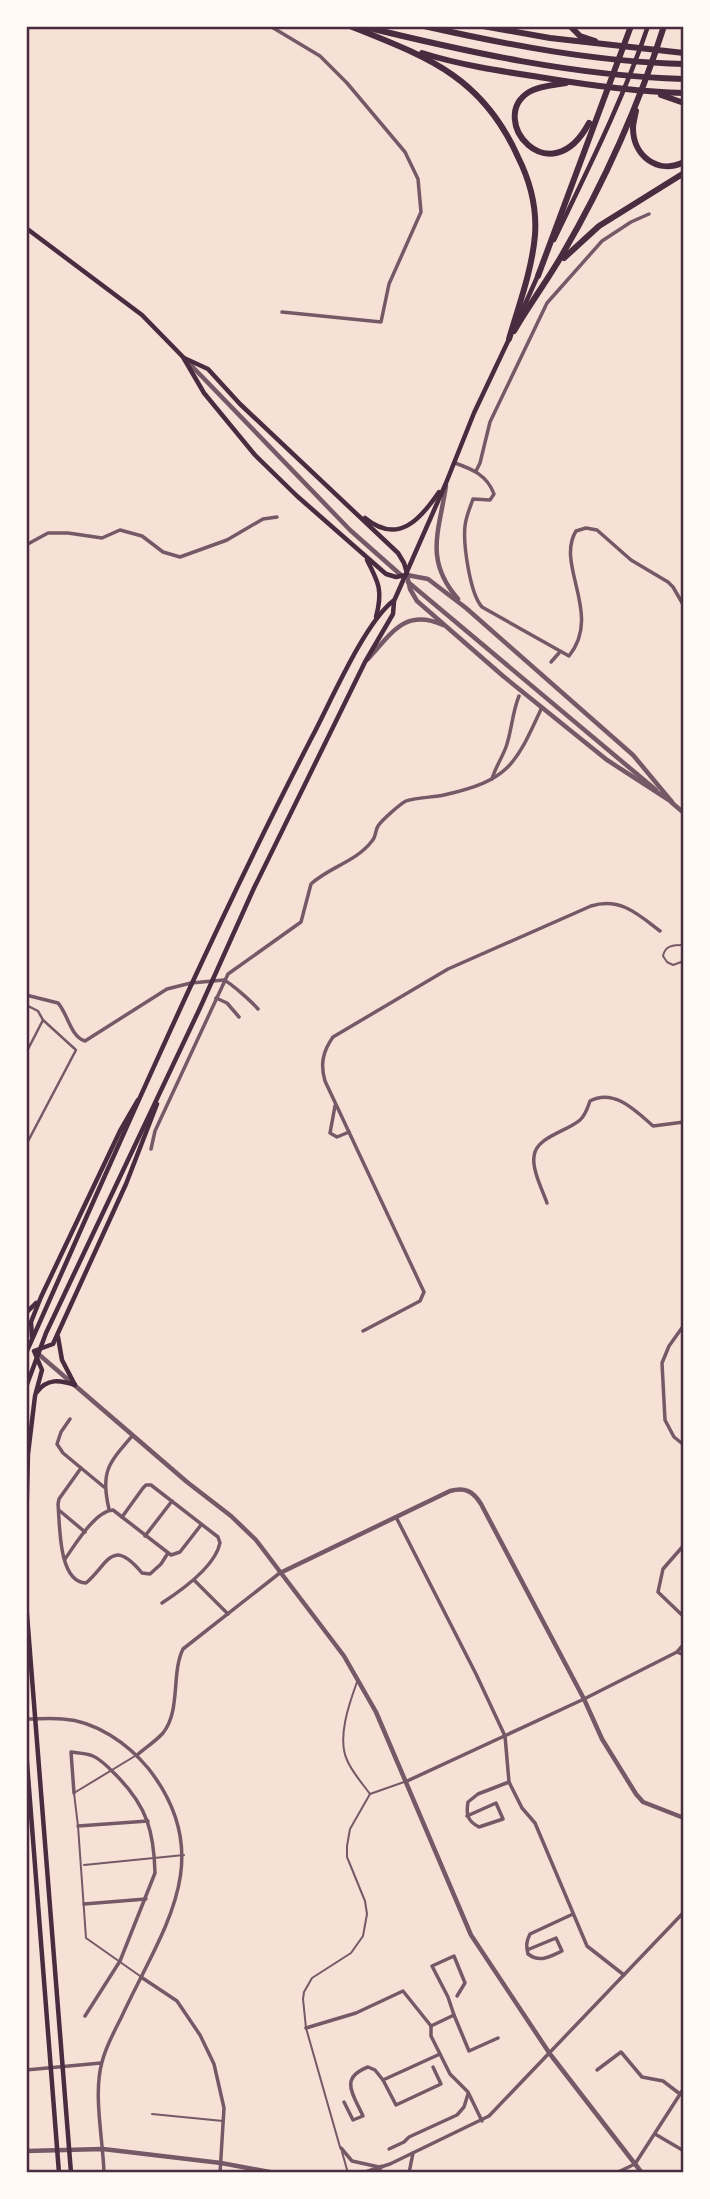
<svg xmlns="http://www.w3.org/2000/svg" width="710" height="2199" viewBox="0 0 710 2199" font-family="'Noto Serif',serif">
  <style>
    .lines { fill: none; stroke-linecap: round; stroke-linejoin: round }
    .service { stroke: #755966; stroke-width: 2 }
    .pedestrian { stroke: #755966; stroke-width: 2.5 }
    .minor { stroke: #755966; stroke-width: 3.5 }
    .tertiary { stroke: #755966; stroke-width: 4.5 }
    .secondary { stroke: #4a2c40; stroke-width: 4.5 }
    .motorway { stroke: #4a2c40; stroke-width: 6 }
    .neatline { fill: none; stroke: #4a2c40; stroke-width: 2.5 }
  </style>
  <rect width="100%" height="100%" fill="#f7e1d7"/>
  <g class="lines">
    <g class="service">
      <path d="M684,945C674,945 665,945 663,956L667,962L673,965L684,961"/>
      <path d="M357,1682C349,1704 337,1738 347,1760C352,1772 362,1783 370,1794"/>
      <polyline points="135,1756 74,1793 78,1826 86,1938 140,1976"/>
      <polyline points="84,1865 184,1855"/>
      <polyline points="152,2114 223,2121"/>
      <polyline points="340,2147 306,2028 303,1999 304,1992 312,1978 351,1953 363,1936 367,1914 365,1901 347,1857 347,1846 350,1829 370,1794 404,1782"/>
      <polyline points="342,2152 348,2173"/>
      <polyline points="26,2165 27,2173"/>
    </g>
    <g class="pedestrian">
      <polyline points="26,1005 38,1011 43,1020"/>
      <polyline points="26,1053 43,1020 76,1050 26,1145"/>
    </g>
    <g class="minor">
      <polyline points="270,26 320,56 347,83 405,152 418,179 421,212 389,284 381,322 282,312"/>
      <path d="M455,463C472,469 487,475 494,494L490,500L473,499C470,508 466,516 465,526C463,544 470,594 482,607L569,656C603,614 555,565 576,531L586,528L597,530L631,560L668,582L673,587L684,606"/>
      <polyline points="476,471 480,463 490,422 547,303 602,241 631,222 649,214"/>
      <polyline points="26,545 48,533 68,533 102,538 120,530 142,536 163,552 180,557 227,540 263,519 277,517"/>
      <polyline points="551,662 559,653"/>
      <path d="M492,779C495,768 502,758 506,747C512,730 512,713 519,696"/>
      <path d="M26,995L58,1003C68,1014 70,1036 85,1041L167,989L191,983L224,980C232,984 252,1002 258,1009"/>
      <polyline points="216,998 227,1003 239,1017"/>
      <polyline points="335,1106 330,1133 337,1137 349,1132"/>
      <path d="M151,1149L155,1131L228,974L301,922L311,884C329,867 356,862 372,841C376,837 375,831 378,826C382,820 400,804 406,801C413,798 435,797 444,795C509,780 515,766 542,707"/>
      <path d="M547,1203C542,1189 532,1170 534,1156C536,1137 568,1131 580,1120C585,1116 588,1107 590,1101C614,1088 636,1111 653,1126L684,1122"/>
      <polyline points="684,1325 669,1346 662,1363 665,1420 674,1437 684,1445"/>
      <path d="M363,1331L420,1301L424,1292L325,1081C320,1064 323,1051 333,1037L448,969L591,906C620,897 638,914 660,931"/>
      <path d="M70,1419L61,1432L57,1444L63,1453L81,1468L59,1499L58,1504C60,1525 58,1582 86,1583C108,1565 111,1536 142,1573L150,1574L161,1564L168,1553"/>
      <polyline points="81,1468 104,1487"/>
      <path d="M109,1509C100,1471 109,1463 133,1435"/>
      <polyline points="60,1511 85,1532"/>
      <polyline points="122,1517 171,1555 180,1552 201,1525"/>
      <polyline points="396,1517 476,1674 505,1736 509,1782 522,1808 535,1823 587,1946 624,1975"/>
      <polyline points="145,1536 172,1501"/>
      <polyline points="684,1545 663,1569 658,1592 684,1617"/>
      <path d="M65,1559C75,1545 95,1511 113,1510L122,1517L143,1488L146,1485H151L218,1537L220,1543C215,1567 182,1590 162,1603"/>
      <polyline points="194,1580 228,1614"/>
      <polyline points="677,1652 684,1655"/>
      <path d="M26,1719C38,1719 51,1718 63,1719C96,1721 128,1744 148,1768C220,1859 161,1931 121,2018C114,2032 106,2046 102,2062C93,2094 103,2139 104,2173"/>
      <path d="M137,1755C145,1748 156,1741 163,1733C181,1711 171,1673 183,1649L281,1572"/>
      <polyline points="405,1782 584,1699 677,1652 684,1644"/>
      <path d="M74,1793L71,1752C77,1753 86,1753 93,1756C102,1760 111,1770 118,1777C147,1807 154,1832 155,1873L120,1961L85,2016"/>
      <path d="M467,1816L496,1803L503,1819L479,1827C467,1821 466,1814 468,1802L478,1794L509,1782"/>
      <polyline points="78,1826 148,1821"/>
      <polyline points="84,1904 146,1899"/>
      <path d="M527,1950L556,1938L562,1951C549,1957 540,1963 528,1954C526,1946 526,1942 530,1934L573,1914"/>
      <polyline points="141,1977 177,2001 200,2035 214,2064 224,2108 220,2173"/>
      <polyline points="454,2015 448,1997 432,1966 454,1956 465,1983 457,1996"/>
      <polyline points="431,2026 454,2015 469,2051 498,2038"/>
      <polyline points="306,2028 356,2013 403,1991 431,2026 431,2036 440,2054"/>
      <polyline points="433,2067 441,2084 396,2105 383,2080 440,2054 450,2074 468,2092 482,2121"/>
      <polyline points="26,2070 101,2063"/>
      <polyline points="597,2070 621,2052 642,2077 663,2081 680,2094"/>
      <path d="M344,2102L353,2120L363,2116C353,2094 339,2078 368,2067L375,2070L383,2080"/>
      <polyline points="655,2134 684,2151"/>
      <polyline points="341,2148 352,2161 379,2167"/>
      <polyline points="389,2149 404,2142 409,2137 457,2115 464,2107 468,2094"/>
      <polyline points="362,2173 390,2164 489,2116 684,1912"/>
      <polyline points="409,2173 413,2153"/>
      <polyline points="616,2173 635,2164 684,2088"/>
    </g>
    <g class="tertiary">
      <polyline points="185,359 350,530 402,576"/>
      <path d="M446,486C439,532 424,560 458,599"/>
      <polygon points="407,575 428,579 466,608 633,755 672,802 607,760 503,676 417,601 410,589"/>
      <polyline points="408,582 656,790"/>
      <path d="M368,659C392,633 405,608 443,625"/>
      <polyline points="671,802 684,813"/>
      <polyline points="36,1352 187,1482 231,1516 256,1540 344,1656 376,1712 471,1935 550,2054 642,2173"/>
      <path d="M282,1572L450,1491C465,1487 473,1491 481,1504L584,1699L602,1739L636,1794L643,1802L684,1818"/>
      <polyline points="26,2151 103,2149 221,2163 275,2173"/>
      <polyline points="374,2173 381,2167"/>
    </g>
    <g class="secondary">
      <polyline points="26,228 142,315 183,357 204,393 255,455 297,496 386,574 396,577 406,575"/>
      <path d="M554,240C588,169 623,100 648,26"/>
      <polyline points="518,320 539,273"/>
      <polyline points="184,358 208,369 240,404 398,553 404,563 407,573"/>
      <path d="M365,518C398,545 420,520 439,492"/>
      <path d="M367,560C379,583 383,591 376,617"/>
      <polyline points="26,1313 36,1303"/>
      <polyline points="32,1337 31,1322 41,1297 120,1131 138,1100"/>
      <polyline points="58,1337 62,1360 75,1385"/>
      <path d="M26,1353C118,1147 208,938 312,737C331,701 364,624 393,601"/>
      <polyline points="26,1387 46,1333 200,1008 254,888 365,662 393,614 394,601 446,483 474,413 510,337"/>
      <path d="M37,1392C47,1378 60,1380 75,1385"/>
      <polyline points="26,1532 28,1454 35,1396 42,1370 34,1351 53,1344 126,1184 157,1104"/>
      <polyline points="26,1602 71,2173"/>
      <polyline points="26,1750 59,2173"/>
    </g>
    <g class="motorway">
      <path d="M350,26C427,57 482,76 518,157C530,181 537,207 535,235C532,270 519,305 509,339"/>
      <path d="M361,26C467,52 575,76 684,79"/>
      <path d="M424,26C508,45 597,62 684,64"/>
      <polyline points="483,26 550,38 684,53"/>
      <polyline points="570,26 580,36 595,41"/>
      <path d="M422,53C460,65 500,71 539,77C587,85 635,92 684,93"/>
      <path d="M566,83C555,85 539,86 529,92C486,119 550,196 589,123"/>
      <polyline points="661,95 684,103"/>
      <path d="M636,111C635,116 633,123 633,128C633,156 658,175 684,162"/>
      <polyline points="564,258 599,226 684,173"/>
      <polyline points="538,276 631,26"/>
      <path d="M514,331C529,305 547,281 562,255C604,183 639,105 664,26"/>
    </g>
  </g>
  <rect width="710" height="2199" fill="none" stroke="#fffaf5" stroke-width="56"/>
  <rect x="28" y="28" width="654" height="2143" class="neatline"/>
</svg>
